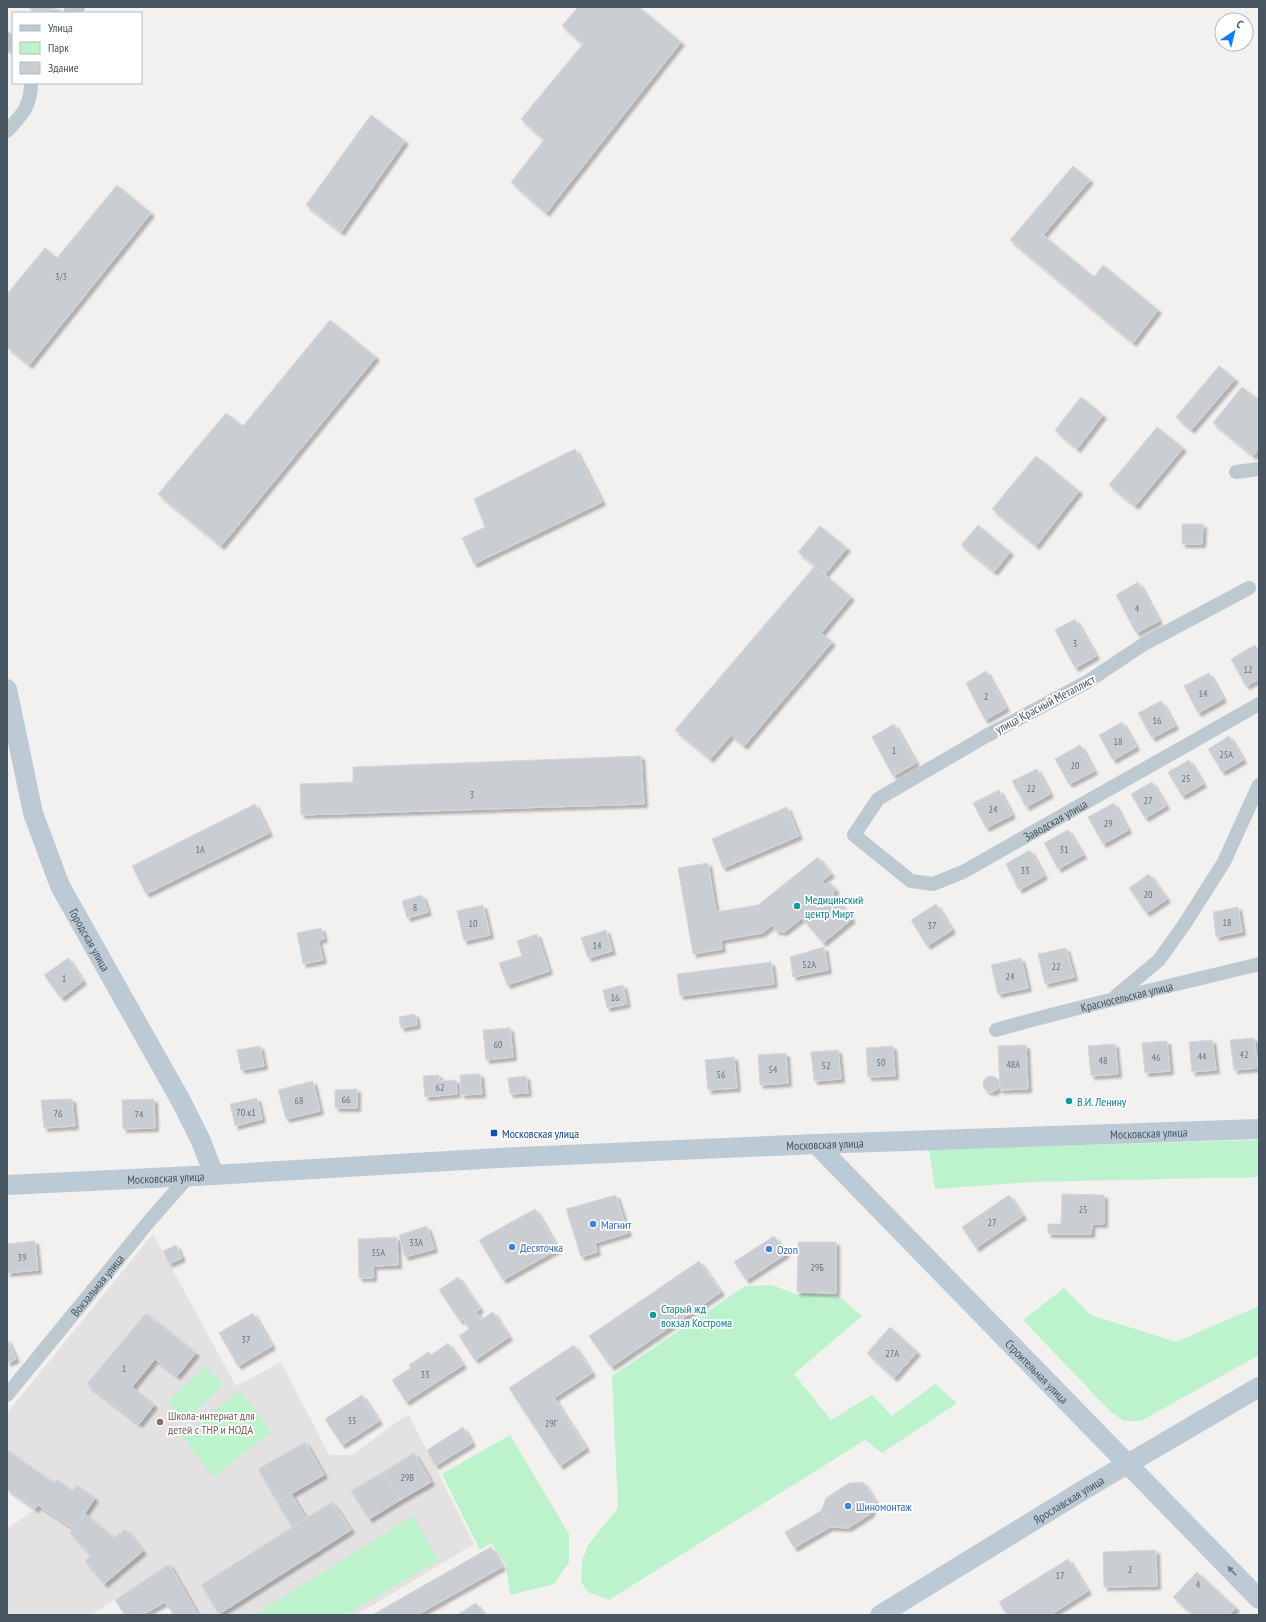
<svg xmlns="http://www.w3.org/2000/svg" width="1266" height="1622" viewBox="0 0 1266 1622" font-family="'PT Sans Narrow',sans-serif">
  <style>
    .education { fill: #e4e1e2 }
    .green { fill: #bcf3cd }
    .building { fill: #caced3; stroke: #d4d7dc; filter: url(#shadow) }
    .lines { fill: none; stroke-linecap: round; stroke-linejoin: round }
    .street { stroke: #bdc9d0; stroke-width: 14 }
    .secondary { stroke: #bccad5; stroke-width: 20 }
    .oneway { fill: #697882 }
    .culture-dot { fill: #0f9aa8; stroke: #fff; stroke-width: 1.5 }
    .transit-dot { fill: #1a4fb4; stroke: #fff; stroke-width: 1.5 }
    .shop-dot { fill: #3f7fe0; stroke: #fff; stroke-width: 1.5 }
    .education-dot { fill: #8d6e63; stroke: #fff; stroke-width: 1.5 }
    .labels { text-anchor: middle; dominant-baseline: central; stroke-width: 3.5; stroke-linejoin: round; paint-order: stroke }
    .number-label { font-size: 10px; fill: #67737c }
    .street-label { font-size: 12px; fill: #46555f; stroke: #fff }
    .culture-label { font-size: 12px; fill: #0d838f; stroke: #fff; text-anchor: start }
    .transit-label { font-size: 12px; fill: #164399; stroke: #fff; text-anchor: start }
    .shop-label { font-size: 12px; fill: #366cbe; stroke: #fff; text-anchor: start }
    .education-label { font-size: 12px; fill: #785e54; stroke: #fff; text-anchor: start }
  </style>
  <defs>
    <filter id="shadow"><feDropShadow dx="3.5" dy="3.5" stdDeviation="1" flood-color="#0004"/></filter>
  </defs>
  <rect width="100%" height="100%" fill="#f3f0f0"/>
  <polygon class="education" points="153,1234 236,1386 281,1362 329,1455 352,1455 408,1414 474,1544 356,1615 198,1615 169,1564 91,1615 7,1615 7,1529 35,1509 7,1489 7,1413"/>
  <g class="green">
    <polygon points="1259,1140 1259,1177 1031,1182 935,1189 929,1149"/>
    <polygon points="772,1285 795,1294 837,1295 862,1316 794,1374 831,1420 872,1395 892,1416 935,1384 957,1403 882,1453 865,1440 609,1600 588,1592 581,1582 582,1561 588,1545 618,1508 612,1376 745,1286"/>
    <polygon points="1064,1288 1091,1315 1176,1342 1259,1306 1259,1355 1141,1421 1124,1421 1111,1412 1023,1320"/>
    <polygon points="205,1366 223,1385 186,1420 168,1402"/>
    <polygon points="240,1391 271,1432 213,1477 182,1436"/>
    <polygon points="510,1435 569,1534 569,1562 554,1584 510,1595 506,1565 491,1543 480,1550 442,1474"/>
    <polygon points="413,1516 439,1560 345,1615 254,1615"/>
  </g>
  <g class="building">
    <polygon points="29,7 57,7 48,13 33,13"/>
    <polygon points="578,7 639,7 681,42 546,213 511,182 544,140 521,119 583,44 562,26"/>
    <polygon points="371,115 405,141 341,232 306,205"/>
    <polygon points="1073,166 1090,180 1043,235 1094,277 1103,265 1158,310 1133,343 1010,240"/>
    <polygon points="117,185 151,213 29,365 7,347 7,294 45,248 57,258"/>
    <polygon points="330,320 376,357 221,546 158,494 226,413 243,426"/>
    <polygon points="1219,366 1235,379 1191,430 1176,417"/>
    <polygon points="1242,387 1259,400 1259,448 1253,456 1213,423"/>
    <polygon points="1081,397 1103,415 1077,449 1055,430"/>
    <polygon points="1157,427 1183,448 1135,506 1109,485"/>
    <polygon points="575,449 602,502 474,564 462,538 485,527 474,499"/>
    <polygon points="1036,456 1079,491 1036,546 992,509"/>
    <polygon points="1182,524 1203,524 1202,544 1182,544"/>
    <polygon points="978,525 1010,552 994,572 961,545"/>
    <polygon points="820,526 847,548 825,574 798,552"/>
    <polygon points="815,566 851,597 821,633 832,642 744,746 731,735 710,759 675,730"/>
    <polygon points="1138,582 1159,621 1136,633 1116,595"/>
    <polygon points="1075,619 1096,656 1075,668 1055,630"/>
    <polygon points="1255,645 1259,651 1259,679 1246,686 1231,659"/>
    <polygon points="986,671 1006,708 985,720 966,683"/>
    <polygon points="1209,673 1223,699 1198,713 1184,686"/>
    <polygon points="1161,701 1175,726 1152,738 1138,713"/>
    <polygon points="1122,722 1136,747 1113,760 1099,735"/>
    <polygon points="894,724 916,763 893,776 872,737"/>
    <polygon points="1229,736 1243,760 1222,772 1208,749"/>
    <polygon points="1080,745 1094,771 1069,784 1055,759"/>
    <polygon points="641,756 644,804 301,815 300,784 353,782 353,767"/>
    <polygon points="1189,760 1203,784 1182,796 1168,772"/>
    <polygon points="1037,769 1050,794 1026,807 1012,781"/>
    <polygon points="1152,782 1166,806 1145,818 1131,794"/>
    <polygon points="999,790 1012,815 986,828 973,803"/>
    <polygon points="1114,803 1128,830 1103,844 1088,817"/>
    <polygon points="255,804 269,833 146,894 132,866"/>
    <polygon points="787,807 799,836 723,868 712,839"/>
    <polygon points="1068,830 1083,855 1058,869 1044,843"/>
    <polygon points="1030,850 1044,876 1019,890 1006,864"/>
    <polygon points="818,857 831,874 822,881 825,885 829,882 836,890 832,893 852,919 823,943 802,918 784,932 776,931 772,925 762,933 721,940 722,949 693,954 678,868 708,863 716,912 758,905"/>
    <polygon points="1149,874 1167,899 1146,913 1129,888"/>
    <polygon points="422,895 428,912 407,918 402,901"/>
    <polygon points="936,904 952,930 927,946 911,920"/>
    <polygon points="483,905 490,935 464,941 457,911"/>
    <polygon points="1238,907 1242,932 1216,937 1213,912"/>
    <polygon points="321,928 324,939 318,940 323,960 303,964 297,933"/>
    <polygon points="606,930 612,951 588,958 581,938"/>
    <polygon points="537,934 549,971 507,985 499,963 522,956 517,941"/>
    <polygon points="824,947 828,970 793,977 790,957"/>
    <polygon points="1066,948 1074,977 1045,984 1038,954"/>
    <polygon points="68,958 83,981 61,998 44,975"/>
    <polygon points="1021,958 1028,988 998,994 991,965"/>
    <polygon points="771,962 774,984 680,996 677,974"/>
    <polygon points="623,985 627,1004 607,1008 603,990"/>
    <polygon points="415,1014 417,1025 401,1028 399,1017"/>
    <polygon points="510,1028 513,1057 486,1060 483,1030"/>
    <polygon points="1254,1038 1258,1068 1234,1070 1230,1040"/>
    <polygon points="1212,1040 1216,1070 1192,1072 1189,1042"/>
    <polygon points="1167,1041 1170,1071 1145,1073 1142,1043"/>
    <polygon points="1115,1044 1118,1074 1091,1076 1088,1046"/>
    <polygon points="1026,1045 1028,1089 1000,1090 998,1046"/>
    <polygon points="260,1046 264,1066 241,1070 237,1050"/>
    <polygon points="893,1046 895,1076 868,1077 866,1048"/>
    <polygon points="838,1050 841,1079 814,1081 811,1052"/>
    <polygon points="786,1053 788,1083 760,1085 758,1055"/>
    <polygon points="734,1057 737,1088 708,1090 705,1060"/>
    <polygon points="480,1074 482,1094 461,1095 460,1075"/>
    <polygon points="439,1075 439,1081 456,1080 457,1094 425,1097 423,1076"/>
    <circle cx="991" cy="1084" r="8"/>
    <polygon points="526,1076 528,1093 510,1094 508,1078"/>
    <polygon points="313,1081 320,1111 286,1119 278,1090"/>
    <polygon points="357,1089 357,1108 335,1108 335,1090"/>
    <polygon points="257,1098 262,1119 235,1126 230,1104"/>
    <polygon points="72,1099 75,1126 44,1128 41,1100"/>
    <polygon points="154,1099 155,1128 123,1129 122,1100"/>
    <polygon points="1062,1194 1104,1195 1104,1224 1092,1224 1091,1234 1048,1234 1048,1224 1061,1224"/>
    <polygon points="616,1195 628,1233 595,1243 597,1252 581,1257 566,1209"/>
    <polygon points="1009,1195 1023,1216 976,1248 962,1227"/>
    <polygon points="535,1209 558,1249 503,1280 479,1240"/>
    <polygon points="427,1226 434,1249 405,1257 399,1235"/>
    <polygon points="774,1236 786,1254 746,1280 734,1262"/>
    <polygon points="397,1237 398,1265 373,1266 373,1278 359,1278 358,1239"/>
    <polygon points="35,1241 38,1270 7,1273 7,1244"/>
    <polygon points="798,1242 836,1242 836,1293 797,1292"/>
    <polygon points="176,1245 182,1258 169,1264 163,1251"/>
    <polygon points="699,1261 721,1292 611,1367 589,1336"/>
    <polygon points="458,1277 480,1309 476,1312 481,1320 493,1312 509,1337 475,1360 459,1336 469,1329 463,1319 460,1321 439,1290"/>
    <polygon points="146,1313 196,1353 177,1376 155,1359 132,1387 154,1405 139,1424 87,1384"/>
    <polygon points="253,1313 272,1346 238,1366 219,1333"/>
    <polygon points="890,1327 917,1352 894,1378 867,1353"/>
    <polygon points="7,1339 16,1359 7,1363"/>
    <polygon points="448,1343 463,1365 406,1402 392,1380 411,1368 409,1365 428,1352 431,1355"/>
    <polygon points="574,1345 592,1373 554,1398 586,1448 560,1466 509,1388"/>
    <polygon points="362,1395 379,1421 342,1445 325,1419"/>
    <polygon points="463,1427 472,1443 435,1466 427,1450"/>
    <polygon points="305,1442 324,1475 277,1502 258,1469"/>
    <polygon points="7,1450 54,1483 56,1479 73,1491 77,1485 95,1498 74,1529 38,1505 35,1509 7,1489"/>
    <polygon points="414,1453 431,1482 400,1500 383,1472"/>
    <polygon points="383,1472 400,1500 369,1519 351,1491"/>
    <polygon points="863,1482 875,1501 870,1514 848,1528 830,1527 821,1511 826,1498 849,1483"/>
    <polygon points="291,1494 306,1519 292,1527 277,1502"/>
    <polygon points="332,1502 351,1530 219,1614 201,1585"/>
    <polygon points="821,1511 830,1527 794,1548 785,1532"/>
    <polygon points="85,1514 114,1538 125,1529 143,1551 104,1584 85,1561 91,1555 70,1533"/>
    <polygon points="491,1547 502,1567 417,1615 372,1615"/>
    <polygon points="1156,1550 1157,1586 1104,1587 1103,1552"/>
    <polygon points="1068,1559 1088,1591 1050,1615 1007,1615 999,1602"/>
    <polygon points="169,1564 198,1615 171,1615 173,1613 165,1602 142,1615 125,1615 115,1600"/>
    <polygon points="1197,1572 1236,1608 1229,1615 1193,1615 1173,1597"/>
    <polygon points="476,1603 484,1615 457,1615"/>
  </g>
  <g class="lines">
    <g class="street">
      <polyline points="70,13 78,7"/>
      <polyline points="7,39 13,47"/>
      <path d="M7,131C22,115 31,106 31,83"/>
      <polyline points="1236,472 1259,469"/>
      <path id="s1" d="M1249,588L1144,644L1087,682L986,736L878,799L854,835L911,881L933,884L963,872L1259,704"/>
      <polyline points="1116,996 1159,960 1184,925 1224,862 1259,785"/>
      <path id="s2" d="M996,1030C1083,1005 1171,986 1259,964"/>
      <path id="s3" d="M7,1395L151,1219L189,1176"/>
    </g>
    <g class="secondary">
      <path id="s4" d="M7,689L33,813L60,886L181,1101L201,1141L214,1175"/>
      <path id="s5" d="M816,1144L1259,1599"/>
      <path id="s6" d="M7,1185L214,1175L498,1158L816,1144L1259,1129"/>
      <path id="s7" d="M880,1615L1090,1486L1259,1387"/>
    </g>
  </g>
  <defs><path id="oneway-solid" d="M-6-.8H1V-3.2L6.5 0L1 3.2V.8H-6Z"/></defs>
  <use class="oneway" href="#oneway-solid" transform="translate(1232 1571) rotate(-134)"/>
  <g class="culture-dot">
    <circle cx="797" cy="906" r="4"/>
    <circle cx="1069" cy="1101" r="4"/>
    <circle cx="653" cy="1315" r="4"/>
  </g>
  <rect class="transit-dot" x="490" y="1129" width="8" height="8" rx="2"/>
  <g class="shop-dot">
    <circle cx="593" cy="1224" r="4"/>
    <circle cx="512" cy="1247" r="4"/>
    <circle cx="769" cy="1249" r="4"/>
    <circle cx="848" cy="1506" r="4"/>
  </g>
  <circle class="education-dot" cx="160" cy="1422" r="4"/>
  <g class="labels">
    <g class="number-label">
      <text x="61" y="276">3/3</text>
      <text x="1137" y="608">4</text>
      <text x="1075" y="643">3</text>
      <text x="1248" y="669">12</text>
      <text x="1203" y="693">14</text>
      <text x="986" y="696">2</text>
      <text x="1157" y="720">16</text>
      <text x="1118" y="741">18</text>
      <text x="894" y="750">1</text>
      <text x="1226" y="754">25А</text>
      <text x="1075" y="765">20</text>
      <text x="1186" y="778">25</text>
      <text x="1031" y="788">22</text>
      <text x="472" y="794">3</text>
      <text x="1148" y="800">27</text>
      <text x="993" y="809">24</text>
      <text x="1108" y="823">29</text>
      <text x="200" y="849">1А</text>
      <text x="1064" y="849">31</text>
      <text x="1025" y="870">33</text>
      <text x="1148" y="894">20</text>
      <text x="415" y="907">8</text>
      <text x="1227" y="922">18</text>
      <text x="473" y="923">10</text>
      <text x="932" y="925">37</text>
      <text x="597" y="945">14</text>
      <text x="809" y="964">52А</text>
      <text x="1056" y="966">22</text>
      <text x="1010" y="976">24</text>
      <text x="64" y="978">1</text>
      <text x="615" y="997">16</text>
      <text x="498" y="1044">60</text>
      <text x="1244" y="1054">42</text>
      <text x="1202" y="1056">44</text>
      <text x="1156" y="1057">46</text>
      <text x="1103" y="1060">48</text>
      <text x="881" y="1062">50</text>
      <text x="1013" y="1064">48А</text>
      <text x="826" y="1065">52</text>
      <text x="773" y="1069">54</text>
      <text x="721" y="1074">56</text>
      <text x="440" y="1087">62</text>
      <text x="346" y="1099">66</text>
      <text x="299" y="1100">68</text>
      <text x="246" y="1112">70 к1</text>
      <text x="58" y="1113">76</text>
      <text x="139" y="1114">74</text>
      <text x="1083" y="1209">25</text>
      <text x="992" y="1222">27</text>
      <text x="416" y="1242">33А</text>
      <text x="378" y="1252">35А</text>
      <text x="22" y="1257">39</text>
      <text x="817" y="1267">29Б</text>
      <text x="246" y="1339">37</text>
      <text x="892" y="1353">27А</text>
      <text x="124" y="1368">1</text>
      <text x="425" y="1374">33</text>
      <text x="352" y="1420">35</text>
      <text x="551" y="1423">29Г</text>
      <text x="407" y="1477">29В</text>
      <text x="1130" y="1569">2</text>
      <text x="1060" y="1575">17</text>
      <text x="1198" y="1584">4</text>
    </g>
    <g class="street-label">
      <text transform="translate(1045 704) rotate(-28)">улица Красный Металлист</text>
      <text stroke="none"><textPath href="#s1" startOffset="704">Заводская улица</textPath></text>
      <text stroke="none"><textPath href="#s4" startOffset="266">Городская улица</textPath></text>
      <text stroke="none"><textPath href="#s2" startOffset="135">Красносельская улица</textPath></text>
      <text stroke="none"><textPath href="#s6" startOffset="1143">Московская улица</textPath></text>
      <text stroke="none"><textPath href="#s6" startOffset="819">Московская улица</textPath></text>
      <text stroke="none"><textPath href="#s6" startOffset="159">Московская улица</textPath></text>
      <text stroke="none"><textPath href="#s3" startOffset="142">Вокзальная улица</textPath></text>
      <text stroke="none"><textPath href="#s5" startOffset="317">Строительная улица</textPath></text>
      <text stroke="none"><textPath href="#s7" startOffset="221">Ярославская улица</textPath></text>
    </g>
    <g class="culture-label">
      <text x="805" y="899">Медицинский<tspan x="805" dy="14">центр Мирт</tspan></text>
      <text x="1077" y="1101">В.И. Ленину</text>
      <text x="661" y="1308">Старый жд<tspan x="661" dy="14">вокзал Кострома</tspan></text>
    </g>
    <g class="transit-label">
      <text x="502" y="1133">Московская улица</text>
    </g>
    <g class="shop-label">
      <text x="601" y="1224">Магнит</text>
      <text x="520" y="1247">Десяточка</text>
      <text x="777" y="1249">Ozon</text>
      <text x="856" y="1506">Шиномонтаж</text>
    </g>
    <g class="education-label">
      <text x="168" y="1415">Школа-интернат для<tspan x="168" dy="14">детей с ТНР и НОДА</tspan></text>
    </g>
  </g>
  <rect width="1266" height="1622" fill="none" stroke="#46555f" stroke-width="16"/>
  <rect x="12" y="12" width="130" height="72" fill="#ffffff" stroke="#b5bbbf"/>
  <rect x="20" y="25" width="20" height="6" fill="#bccad5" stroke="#b5bbbf"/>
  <text x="48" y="32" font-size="12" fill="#46555f">Улица</text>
  <rect x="20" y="42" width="20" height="12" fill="#bcf3cd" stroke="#b5bbbf"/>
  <text x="48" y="52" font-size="12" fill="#46555f">Парк</text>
  <rect x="20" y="62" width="20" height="12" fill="#caced3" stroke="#b5bbbf"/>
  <text x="48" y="72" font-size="12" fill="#46555f">Здание</text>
  <g transform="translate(1234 32) rotate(35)"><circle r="19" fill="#ffffff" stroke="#b5bbbf"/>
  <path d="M0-3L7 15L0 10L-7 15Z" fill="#0a7ff2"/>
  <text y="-6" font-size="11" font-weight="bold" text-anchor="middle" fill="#46555f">С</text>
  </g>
</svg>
